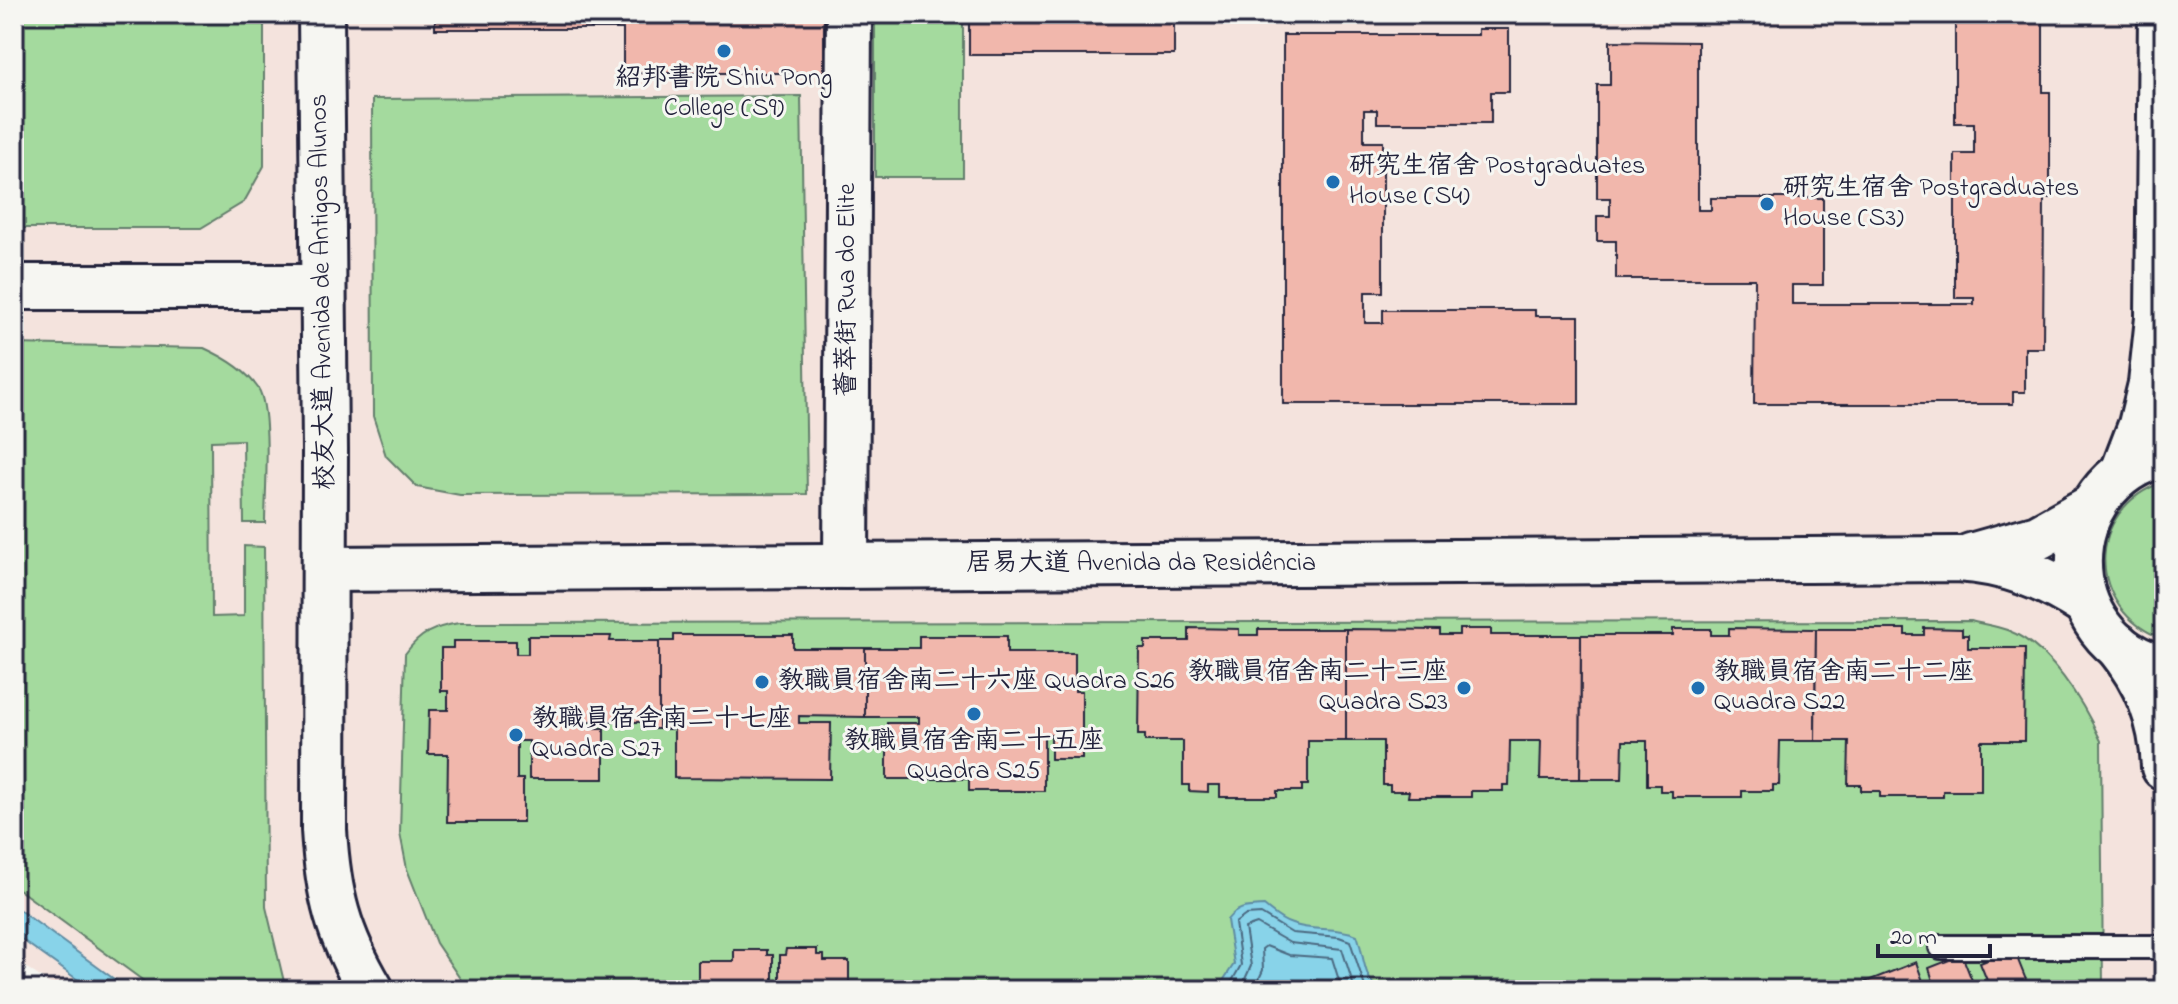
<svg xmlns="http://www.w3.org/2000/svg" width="2178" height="1004" viewBox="0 0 2178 1004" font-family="'Indie Flower','LXGW WenKai TC',sans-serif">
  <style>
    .built { fill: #f4e3dd }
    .green { fill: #a4da9e; stroke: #637e6c; stroke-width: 2 }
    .water { fill: #88d3e9; stroke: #5f8ca3; stroke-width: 2 }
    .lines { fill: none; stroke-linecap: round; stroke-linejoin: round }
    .shore { stroke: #4b6981; stroke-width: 2 }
    .building { fill: #f1b7ac; stroke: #22223b; stroke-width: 2 }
    .service-casing { stroke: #22223b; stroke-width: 28 }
    .minor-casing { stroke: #22223b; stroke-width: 50 }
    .secondary-casing { stroke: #22223b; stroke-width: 50 }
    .service { stroke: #f6f6f2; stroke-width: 22 }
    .minor { stroke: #f6f6f2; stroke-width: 44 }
    .secondary { stroke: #f6f6f2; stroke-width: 44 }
    .poi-dot { fill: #1f6fb2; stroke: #f6f6f2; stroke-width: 3 }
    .labels { text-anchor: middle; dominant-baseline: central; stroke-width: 6; stroke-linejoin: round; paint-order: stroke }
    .poi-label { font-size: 26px; fill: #22223b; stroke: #f6f6f2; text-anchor: start }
    .street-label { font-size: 26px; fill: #22223b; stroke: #f6f6f2 }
  </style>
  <rect width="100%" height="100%" fill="#f6f6f2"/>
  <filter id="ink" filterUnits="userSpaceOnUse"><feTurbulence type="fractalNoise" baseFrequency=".0125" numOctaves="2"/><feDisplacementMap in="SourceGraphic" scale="16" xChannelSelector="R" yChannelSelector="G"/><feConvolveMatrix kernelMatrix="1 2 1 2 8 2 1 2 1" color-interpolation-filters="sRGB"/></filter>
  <g filter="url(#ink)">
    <polygon class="built" points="14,14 2164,14 2164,990 59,990 14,959"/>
    <g class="green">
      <polygon points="14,14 264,14 264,166 244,202 201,228 14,228"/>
      <rect x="875" y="14" width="88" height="163"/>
      <polygon points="801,96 807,494 460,495 417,487 386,456 373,416 372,99"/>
      <path d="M14,344L204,348C224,357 245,369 258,388C272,409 265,495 265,523H244L243,440L211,441L212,617L244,616V546L264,547L266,907L286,990H156L14,886Z"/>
      <path d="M2164,482V639C2085,611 2084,508 2164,482Z"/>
      <path d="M1971,621C1982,624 1995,626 2007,630C2050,646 2083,702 2101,741L2103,990H471L465,986L436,943L407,869L400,833L405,654C420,633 434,627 459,623Z"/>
    </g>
    <g class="water">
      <polygon points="14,906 129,990 92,990 14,934"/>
      <path d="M1264,906C1273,913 1281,921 1292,924C1313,932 1335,926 1357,935C1364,953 1363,980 1380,990H1217L1234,964L1227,920C1238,906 1247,907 1264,906Z"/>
    </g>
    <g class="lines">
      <g class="shore">
        <polyline points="1227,990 1241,965 1235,923 1246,915 1261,914 1292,933 1339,937 1350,941 1366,990"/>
        <polyline points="1240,990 1251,966 1245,928 1257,924 1290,943 1342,949 1355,990"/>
        <polyline points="1254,990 1263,970 1262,949 1266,946 1289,955 1332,958 1342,990"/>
      </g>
    </g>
    <g class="building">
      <polygon points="435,14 824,14 824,73 623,73 623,29 435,29"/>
      <rect x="969" y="14" width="205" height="41"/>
      <polygon points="1955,14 2043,14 2043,92 2050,92 2050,198 2044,198 2043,348 2025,348 2025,392 2013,392 2013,404 1754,404 1755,279 1616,279 1616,241 1597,241 1597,216 1610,216 1610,198 1597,198 1597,85 1610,85 1610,41 1698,42 1698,210 1711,210 1711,198 1823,198 1823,285 1792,285 1792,304 1974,304 1974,298 1955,298 1955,154 1974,154 1974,123 1955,123"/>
      <polygon points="1478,29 1509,29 1509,92 1491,92 1491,123 1377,123 1377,110 1364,110 1364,142 1383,142 1383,292 1365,292 1365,323 1383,323 1383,310 1535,310 1535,316 1579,316 1579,404 1283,404 1283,35 1478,35"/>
      <polygon points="1189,628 1239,629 1239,635 1258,635 1258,629 1346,629 1346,741 1308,741 1308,785 1302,785 1302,791 1277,791 1277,797 1220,797 1220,785 1208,785 1208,792 1189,791 1189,785 1183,785 1183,741 1145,741 1145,735 1138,735 1139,648 1145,648 1145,641 1189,641"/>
      <polygon points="1729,628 1816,629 1815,741 1780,741 1779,785 1773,785 1773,791 1742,791 1742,797 1672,797 1672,791 1660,791 1660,785 1647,785 1647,741 1623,741 1622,779 1580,779 1581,635 1673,635 1673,629 1711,629 1711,635 1729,635"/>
      <polygon points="1924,628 1962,629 1962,635 1968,635 1968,648 2025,648 2024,741 1981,741 1981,791 1943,791 1943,797 1880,797 1880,791 1861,791 1861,785 1848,785 1849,741 1815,741 1816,629 1905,629 1905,635 1924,635"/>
      <polygon points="1346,629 1440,630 1440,635 1459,635 1459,629 1491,629 1491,635 1581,635 1580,779 1540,779 1541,741 1510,741 1509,785 1503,785 1503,791 1471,791 1471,797 1408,797 1409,791 1390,791 1390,785 1383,785 1383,741 1346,741"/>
      <polygon points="674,635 793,635 793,648 865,648 865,717 799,716 799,723 831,723 830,779 674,778 674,729 659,729 659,641 674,641"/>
      <polygon points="528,636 611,636 610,641 659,641 659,729 642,729 642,722 586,722 586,728 604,728 604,779 529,779 529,741 517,741 517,779 523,779 523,822 447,822 448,754 428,754 429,710 448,710 448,691 441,691 441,648 453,648 453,641 516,641 516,654 528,654"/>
      <polygon points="919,636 1007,636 1007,653 1075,653 1075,691 1082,691 1082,759 1051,759 1051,735 1044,735 1044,791 969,791 969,779 887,779 887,723 919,723 919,717 865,717 865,648 919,648"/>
      <polygon points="786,949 817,949 817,955 824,955 824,961 849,961 849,990 698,990 698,961 734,961 734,950 767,950 767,955 773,955 773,988 780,988 780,955 785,955"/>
      <polygon points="2014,950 2030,990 1845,990 1916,962 1924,984 1933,981 1929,968 1962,955 1975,988 1988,983 1980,963"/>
    </g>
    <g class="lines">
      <defs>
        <polyline id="service" points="1941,947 2164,947"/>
        <g id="minor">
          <path d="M321,14L325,449L324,830C328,895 338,934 371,990"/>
          <polyline points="14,287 323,287"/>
          <polyline points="1971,556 2038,537 2092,507"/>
          <polyline points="846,566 849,14"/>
          <path d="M325,569L1957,559C2006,562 2045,577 2086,604"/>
          <path d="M2117,645C2147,682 2162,719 2164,767"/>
        </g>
        <g id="secondary">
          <path d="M2164,454C2051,482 2050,642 2164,668"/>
          <polyline points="2123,472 2141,425 2151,384 2158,318 2161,14"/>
        </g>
      </defs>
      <use href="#service" class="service-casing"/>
      <use href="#minor" class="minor-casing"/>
      <use href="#secondary" class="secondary-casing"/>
      <use href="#service" class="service"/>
      <use href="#minor" class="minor"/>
      <use href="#secondary" class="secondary"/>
    </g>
  </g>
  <g class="poi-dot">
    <circle cx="724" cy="51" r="8"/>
    <circle cx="1333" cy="182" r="8"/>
    <circle cx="1767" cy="204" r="8"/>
    <circle cx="762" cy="682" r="8"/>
    <circle cx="1464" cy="688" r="8"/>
    <circle cx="1698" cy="688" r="8"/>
    <circle cx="974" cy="714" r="8"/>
    <circle cx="516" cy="735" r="8"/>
  </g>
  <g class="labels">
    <g class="poi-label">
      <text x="724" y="79" text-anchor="middle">紹邦書院 Shiu Pong<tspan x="724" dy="30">College (S9)</tspan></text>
      <text x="1349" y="167">研究生宿舍 Postgraduates<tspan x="1349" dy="30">House (S4)</tspan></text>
      <text x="1783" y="189">研究生宿舍 Postgraduates<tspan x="1783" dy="30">House (S3)</tspan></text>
      <text x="1448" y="673" text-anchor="end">教職員宿舍南二十三座<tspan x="1448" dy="30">Quadra S23</tspan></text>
      <text x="1714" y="673">教職員宿舍南二十二座<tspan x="1714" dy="30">Quadra S22</tspan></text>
      <text x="778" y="682">教職員宿舍南二十六座 Quadra S26</text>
      <text x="532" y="720">教職員宿舍南二十七座<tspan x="532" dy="30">Quadra S27</tspan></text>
      <text x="974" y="742" text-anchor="middle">教職員宿舍南二十五座<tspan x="974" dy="30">Quadra S25</tspan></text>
    </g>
    <g class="street-label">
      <text transform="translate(848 290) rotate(-90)">薈萃街 Rua do Elite</text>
      <text transform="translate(323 292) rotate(-91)">校友大道 Avenida de Antigos Alunos</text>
      <text x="1141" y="564">居易大道 Avenida da Residência</text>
    </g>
  </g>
  <rect width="2178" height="1004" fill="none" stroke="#f6f6f2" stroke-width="48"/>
  <rect x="24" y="24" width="2130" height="956" fill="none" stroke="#22223b" stroke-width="3" filter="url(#ink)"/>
  <path d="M1878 944v12h112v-12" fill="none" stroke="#22223b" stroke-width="4"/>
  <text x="1890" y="944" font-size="24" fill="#22223b" stroke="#f6f6f2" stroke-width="6" paint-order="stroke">20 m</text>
</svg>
